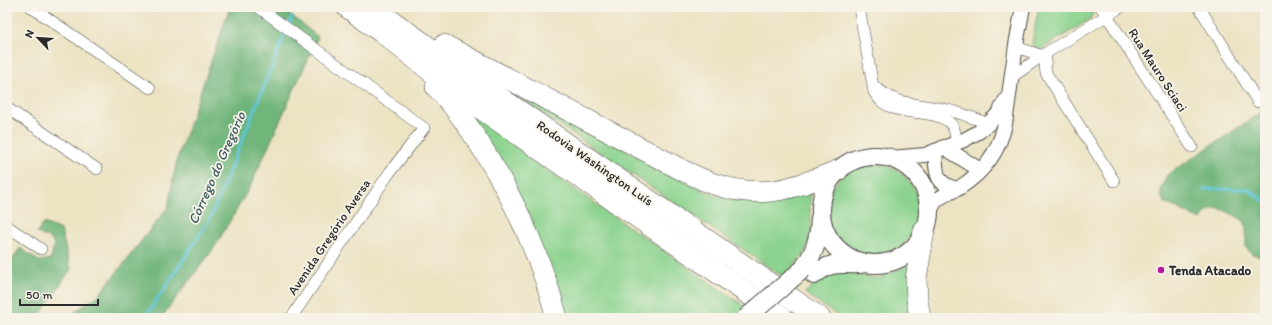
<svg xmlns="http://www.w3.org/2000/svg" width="1272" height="325" viewBox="0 0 1272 325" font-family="Itim,sans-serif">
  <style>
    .green { fill: #8bd38f; stroke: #5b7f5d }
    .forest { fill: #70b57a; stroke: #4e7052 }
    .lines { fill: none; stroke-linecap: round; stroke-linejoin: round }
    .stream { stroke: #5dc6d8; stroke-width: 3 }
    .minor-casing { stroke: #484742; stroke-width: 12 }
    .tertiary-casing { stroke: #484742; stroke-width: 16 }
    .primary-casing { stroke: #484742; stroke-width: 20 }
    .motorway-casing { stroke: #484742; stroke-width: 22 }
    .minor { stroke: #fff; stroke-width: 11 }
    .tertiary { stroke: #fff; stroke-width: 14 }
    .primary { stroke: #fff; stroke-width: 18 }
    .motorway { stroke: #fff; stroke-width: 21 }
    .primary-bridge-casing { stroke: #484742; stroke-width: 20; stroke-linecap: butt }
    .primary-bridge { stroke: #fff; stroke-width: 18 }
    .poi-dot { fill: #b5179e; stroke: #f7f3e8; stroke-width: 1.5 }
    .labels { text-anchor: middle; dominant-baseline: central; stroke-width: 3.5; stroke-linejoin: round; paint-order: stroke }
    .street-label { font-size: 13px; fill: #2b2b2b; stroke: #f7f3e8 }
    .poi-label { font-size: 13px; font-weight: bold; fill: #2b2b2b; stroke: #f7f3e8; text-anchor: start }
    .water-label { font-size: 14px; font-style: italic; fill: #3a5a5f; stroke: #f7f3e8 }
  </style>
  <rect width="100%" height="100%" fill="#f7f3e8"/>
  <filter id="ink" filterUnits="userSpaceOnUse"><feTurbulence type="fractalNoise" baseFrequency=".025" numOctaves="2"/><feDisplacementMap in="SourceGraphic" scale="8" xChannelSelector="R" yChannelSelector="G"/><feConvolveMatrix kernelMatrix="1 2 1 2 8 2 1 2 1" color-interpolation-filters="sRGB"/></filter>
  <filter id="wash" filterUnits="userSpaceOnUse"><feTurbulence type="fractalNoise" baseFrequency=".012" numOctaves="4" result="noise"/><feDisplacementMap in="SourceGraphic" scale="16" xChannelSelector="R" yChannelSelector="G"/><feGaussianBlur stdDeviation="0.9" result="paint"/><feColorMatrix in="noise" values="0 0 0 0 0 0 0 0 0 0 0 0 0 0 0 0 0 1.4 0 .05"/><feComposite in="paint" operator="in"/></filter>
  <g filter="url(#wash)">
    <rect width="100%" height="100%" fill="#ece3c3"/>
    <g class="green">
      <polygon points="1039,7 1094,7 1093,13 1090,19 1040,50 1035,48 1032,43"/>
      <polygon points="521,96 702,190 724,198 748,201 813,189 810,199 810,208 812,231 804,255 782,276 520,98"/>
      <polygon points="468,111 549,172 747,308 734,318 563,318"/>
      <circle cx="873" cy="210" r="46"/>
      <path d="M915,259L916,318H841L805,293C812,287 819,279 828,275C843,268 865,279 882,278V276C895,272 904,267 915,259Z"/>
    </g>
    <g class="forest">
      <polygon points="230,7 281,7 318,37 250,187 214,248 161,318 66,318 99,295 168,207 177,159"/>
      <path d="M1265,110V259L1251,253L1246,248V225L1243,220C1228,212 1212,199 1201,220L1175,207L1166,204L1161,197V189L1167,175Z"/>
      <polygon points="44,223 61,230 71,269 38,318 7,318 7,268 20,248 39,261 51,259 54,245 51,239 37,233"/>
    </g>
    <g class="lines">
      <g class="stream">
        <polyline points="1204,189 1248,189 1265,202"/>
        <polyline points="145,318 210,219 292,17"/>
      </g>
    </g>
  </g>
  <g filter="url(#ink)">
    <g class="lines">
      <defs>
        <g id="minor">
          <polyline points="31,7 150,88"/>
          <polyline points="258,7 424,128 390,172 291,318"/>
          <path d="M859,7L874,92C889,121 935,106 951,124C955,129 956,136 956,142"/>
          <polyline points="1101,7 1192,147"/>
          <polyline points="1199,7 1258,102"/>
          <polyline points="1016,45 1022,49 1043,56"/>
          <polyline points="1046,53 1045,66 1046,73 1114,181"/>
          <polyline points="1012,77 1046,53 1121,7"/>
          <path d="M875,87C897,105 912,103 938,108C956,111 972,117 988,124"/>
          <polyline points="7,108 97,169"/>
          <polyline points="7,226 41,249"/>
        </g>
        <g id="tertiary">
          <polyline points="944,147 980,170"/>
          <path d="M935,151C937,171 933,183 957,189"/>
          <polyline points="891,158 925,155 964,140 980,131 988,124 999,113 1005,101"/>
          <path d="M929,213C931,209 933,205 935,202C941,195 952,192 959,188C983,173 999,152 1005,124L1016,45L1023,7"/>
        </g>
        <g id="primary">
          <circle cx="875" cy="210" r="54"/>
          <path d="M803,269C815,252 819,239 820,218"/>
          <path d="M814,275C833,260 839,265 861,264"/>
        </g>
        <g id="motorway">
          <polyline points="347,7 384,34 457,92 783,318"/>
          <polyline points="372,7 499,97 820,318"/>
          <path d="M444,45L686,172C695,176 705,181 714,184C762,200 793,189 837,171"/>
          <path d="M436,87C455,106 470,128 484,151C517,204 541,258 557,318"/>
          <polyline points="920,318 917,299 916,279 924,231"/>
        </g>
      </defs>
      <use href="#minor" class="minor-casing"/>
      <use href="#tertiary" class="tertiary-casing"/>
      <use href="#primary" class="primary-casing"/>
      <use href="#motorway" class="motorway-casing"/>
      <use href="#minor" class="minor"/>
      <use href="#tertiary" class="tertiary"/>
      <use href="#primary" class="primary"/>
      <use href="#motorway" class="motorway"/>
      <defs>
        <polyline id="primary-bridge" points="746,318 803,269"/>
      </defs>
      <use href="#primary-bridge" class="primary-bridge-casing"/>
      <use href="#primary-bridge" class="primary-bridge"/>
    </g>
  </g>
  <circle class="poi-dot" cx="1161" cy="270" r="4"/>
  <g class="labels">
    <g class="street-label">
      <text transform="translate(1158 70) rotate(57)">Rua Mauro Sciaci</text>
      <text transform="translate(595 163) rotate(35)">Rodovia Washington Luís</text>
      <text transform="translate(329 237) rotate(-56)">Avenida Gregório Aversa</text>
    </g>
    <g class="poi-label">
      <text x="1169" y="270">Tenda Atacado</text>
    </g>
    <g class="water-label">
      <text transform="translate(217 168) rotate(-66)">Córrego do Gregório</text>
    </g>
  </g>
  <rect width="1272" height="325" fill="none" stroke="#f7f3e8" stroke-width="24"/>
  <g transform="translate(38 38) rotate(295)" stroke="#f7f3e8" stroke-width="3" paint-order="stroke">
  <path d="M0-3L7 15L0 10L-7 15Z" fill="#2b2b2b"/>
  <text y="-6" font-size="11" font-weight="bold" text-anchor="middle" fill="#2b2b2b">N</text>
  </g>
  <path d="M20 299v6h78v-6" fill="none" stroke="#2b2b2b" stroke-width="2"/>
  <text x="26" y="299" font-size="12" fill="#2b2b2b" stroke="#f7f3e8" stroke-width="3" paint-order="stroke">50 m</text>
</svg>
